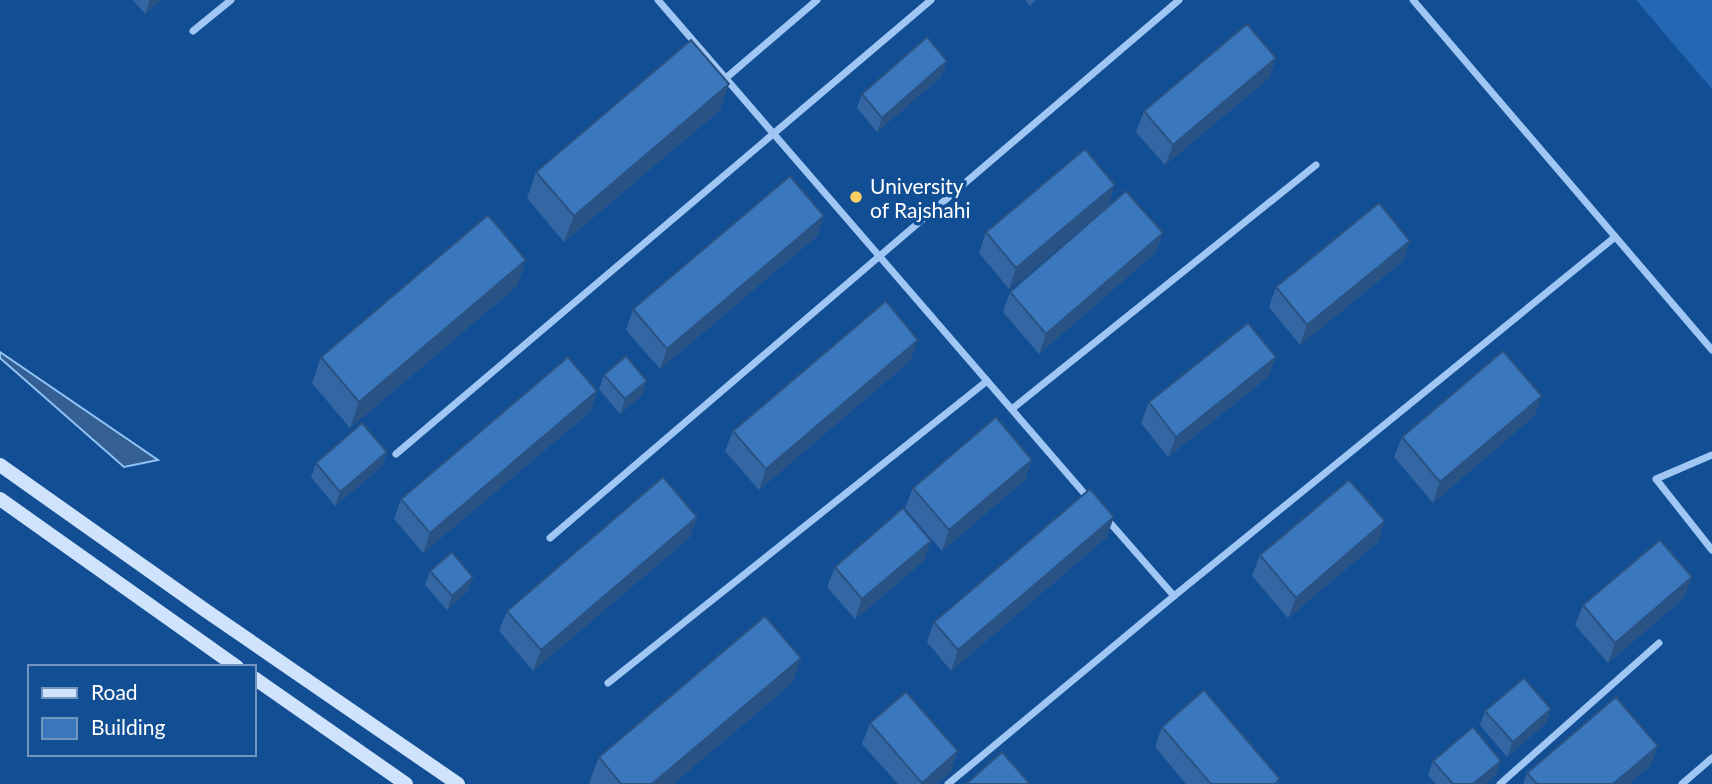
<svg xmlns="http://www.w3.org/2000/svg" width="1712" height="784" viewBox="0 0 1712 784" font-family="Lato,sans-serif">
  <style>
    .green { fill: #2468b3 }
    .water { fill: #356094; stroke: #92c3f6; stroke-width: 2 }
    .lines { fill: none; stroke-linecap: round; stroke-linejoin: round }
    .street { stroke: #a0c7f3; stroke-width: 7 }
    .secondary { stroke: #cfe4fc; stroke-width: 14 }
    .wall { fill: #3366a2 }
    .shaded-wall { fill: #295384 }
    .building { fill: #3b77bc; stroke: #295384; stroke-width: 2 }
    .poi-dot { fill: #ffce61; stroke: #124e94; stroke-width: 2.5 }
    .labels { text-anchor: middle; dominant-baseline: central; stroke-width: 7; stroke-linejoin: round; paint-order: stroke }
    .poi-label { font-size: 21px; fill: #fff; stroke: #124e94; text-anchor: start }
  </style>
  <rect width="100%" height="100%" fill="#124e94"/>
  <polygon class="green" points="1636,0 1712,0 1712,89"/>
  <polygon class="water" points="0,352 158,460 124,467 0,358"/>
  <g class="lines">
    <g class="street">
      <polyline points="658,0 1090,500"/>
      <polyline points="1413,0 1712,350"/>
      <polyline points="193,31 231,0"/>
      <polyline points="726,78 817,0"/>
      <polyline points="1012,409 1316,165"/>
      <polyline points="396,454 931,0"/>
      <polyline points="1712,455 1656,479 1712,550"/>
      <polyline points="1105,517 1174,596"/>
      <polyline points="550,538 1179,0"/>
      <polyline points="608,683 987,381"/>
      <polyline points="948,784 1174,596 1615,237"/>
      <polyline points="1500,784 1659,643"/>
      <polyline points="1682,784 1712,758"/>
    </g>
    <g class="secondary">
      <polyline points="0,465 205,610 458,784"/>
      <polyline points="0,499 237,667"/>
      <polyline points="254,678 406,784"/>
    </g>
  </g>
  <g class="wall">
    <polygon points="133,0 161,0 145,14"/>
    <polygon points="1025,0 1036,0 1030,6"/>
    <polygon points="1276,58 1269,78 1165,165 1136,132 1144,111"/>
    <polygon points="942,76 877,132 857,108 862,94"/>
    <polygon points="720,110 564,242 527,198 536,172"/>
    <polygon points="1108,206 1009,289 979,253 986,232"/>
    <polygon points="824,216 817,236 660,369 626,330 633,309"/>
    <polygon points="1155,253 1039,354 1003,312 1010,292"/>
    <polygon points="526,260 517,286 350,428 312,383 321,357"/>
    <polygon points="1403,261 1300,345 1269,307 1276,287"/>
    <polygon points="1276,357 1268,377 1168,457 1141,423 1149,402"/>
    <polygon points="911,360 759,490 725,451 733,431"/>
    <polygon points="604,375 642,395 620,414 599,389"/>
    <polygon points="597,391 590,412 423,553 394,519 401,499"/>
    <polygon points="1542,396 1534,416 1433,503 1394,457 1402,437"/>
    <polygon points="387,452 382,466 335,506 311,477 316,463"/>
    <polygon points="1032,460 1025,480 942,551 905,508 913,488"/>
    <polygon points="697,517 690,537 533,671 499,631 507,611"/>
    <polygon points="1107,537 951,671 927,642 934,622"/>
    <polygon points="1378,542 1288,618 1252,576 1260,555"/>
    <polygon points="924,561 855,619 827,587 835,567"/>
    <polygon points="430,571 473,577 468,591 447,610 425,585"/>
    <polygon points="1684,598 1608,663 1575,625 1583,605"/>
    <polygon points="801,658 792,683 673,784 590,784 589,783 599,757"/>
    <polygon points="1485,711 1546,723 1507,757 1480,725"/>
    <polygon points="870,723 951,771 936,784 898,784 862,744"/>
    <polygon points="1162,727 1280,779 1278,784 1186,784 1155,747"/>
    <polygon points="1658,746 1650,766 1629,784 1523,784 1527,773"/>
    <polygon points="1433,761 1496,775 1485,784 1436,784 1428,775"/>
  </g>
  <g class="shaded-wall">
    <polygon points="150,0 161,0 145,14"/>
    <polygon points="1276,58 1269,78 1165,165 1173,145"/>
    <polygon points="947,61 942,76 877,132 882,118"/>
    <polygon points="729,84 720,110 564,242 574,216"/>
    <polygon points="1115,185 1108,206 1009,289 1016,268"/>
    <polygon points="824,216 817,236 660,369 667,349"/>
    <polygon points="1163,233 1155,253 1039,354 1046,334"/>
    <polygon points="1410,241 1403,261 1300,345 1307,325"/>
    <polygon points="526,260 517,286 350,428 359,402"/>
    <polygon points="918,340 911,360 759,490 766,469"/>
    <polygon points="1276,357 1268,377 1168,457 1176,437"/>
    <polygon points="647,381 642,395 620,414 625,399"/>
    <polygon points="597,391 590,412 423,553 430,533"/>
    <polygon points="1542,396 1534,416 1433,503 1440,482"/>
    <polygon points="387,452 382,466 335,506 340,492"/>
    <polygon points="1032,460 1025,480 942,551 949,530"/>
    <polygon points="697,517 690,537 533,671 541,650"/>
    <polygon points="1114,517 1107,537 951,671 958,650"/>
    <polygon points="1385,521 1378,542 1288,618 1296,598"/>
    <polygon points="931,541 924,561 855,619 862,599"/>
    <polygon points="473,577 468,591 447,610 452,596"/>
    <polygon points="1692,577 1684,598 1608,663 1615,643"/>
    <polygon points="801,658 792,683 673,784 652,784"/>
    <polygon points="1551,709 1546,723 1507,757 1513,742"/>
    <polygon points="1658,746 1650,766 1629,784 1613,784"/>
    <polygon points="958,751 951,771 936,784 921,784"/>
    <polygon points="1501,761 1496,775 1485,784 1473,784"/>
  </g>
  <g class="building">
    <polygon points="1247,24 1276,58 1173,145 1144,111"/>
    <polygon points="927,37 947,61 882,118 862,94"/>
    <polygon points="691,40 729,84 574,216 536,172"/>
    <polygon points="1085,149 1115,185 1016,268 986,232"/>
    <polygon points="790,176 824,216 667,349 633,309"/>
    <polygon points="1126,191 1163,233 1046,334 1010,292"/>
    <polygon points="1379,203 1410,241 1307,325 1276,287"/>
    <polygon points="488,215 526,260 359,402 321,357"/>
    <polygon points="886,301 918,340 766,469 733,431"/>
    <polygon points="1248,323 1276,357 1176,437 1149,402"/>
    <polygon points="1503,351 1542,396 1440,482 1402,437"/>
    <polygon points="626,356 647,381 625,399 604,375"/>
    <polygon points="568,357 597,391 430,533 401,499"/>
    <polygon points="996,417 1032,460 949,530 913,488"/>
    <polygon points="362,423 387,452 340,492 316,463"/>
    <polygon points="663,477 697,517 541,650 507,611"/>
    <polygon points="1349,480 1385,521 1296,598 1260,555"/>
    <polygon points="1090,489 1114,517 958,650 934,622"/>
    <polygon points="903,508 931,541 862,599 835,567"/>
    <polygon points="1660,540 1692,577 1615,643 1583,605"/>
    <polygon points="452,552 473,577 452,596 430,571"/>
    <polygon points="765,616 801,658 652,784 621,784 599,757"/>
    <polygon points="1524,678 1551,709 1513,742 1485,711"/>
    <polygon points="1204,690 1280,779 1275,784 1211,784 1162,727"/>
    <polygon points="906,692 958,751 922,783 870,723"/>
    <polygon points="1616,697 1658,746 1613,784 1537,784 1527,773"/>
    <polygon points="1473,727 1501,761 1473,784 1453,784 1433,761"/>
    <polygon points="1002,752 1030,784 966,784"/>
  </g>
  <circle class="poi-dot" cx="856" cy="197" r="7"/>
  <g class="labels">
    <g class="poi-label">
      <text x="870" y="185">University<tspan x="870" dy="24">of Rajshahi</tspan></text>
    </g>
  </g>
  <rect x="28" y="665" width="228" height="91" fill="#124e94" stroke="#7195bf" stroke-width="2"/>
  <rect x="42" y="688" width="35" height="10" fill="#cfe4fc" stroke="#7195bf" stroke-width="2"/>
  <text x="91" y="700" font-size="21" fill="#ffffff">Road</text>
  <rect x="42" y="718" width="35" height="21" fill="#3b77bc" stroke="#7195bf" stroke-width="2"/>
  <text x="91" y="735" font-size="21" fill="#ffffff">Building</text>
</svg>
